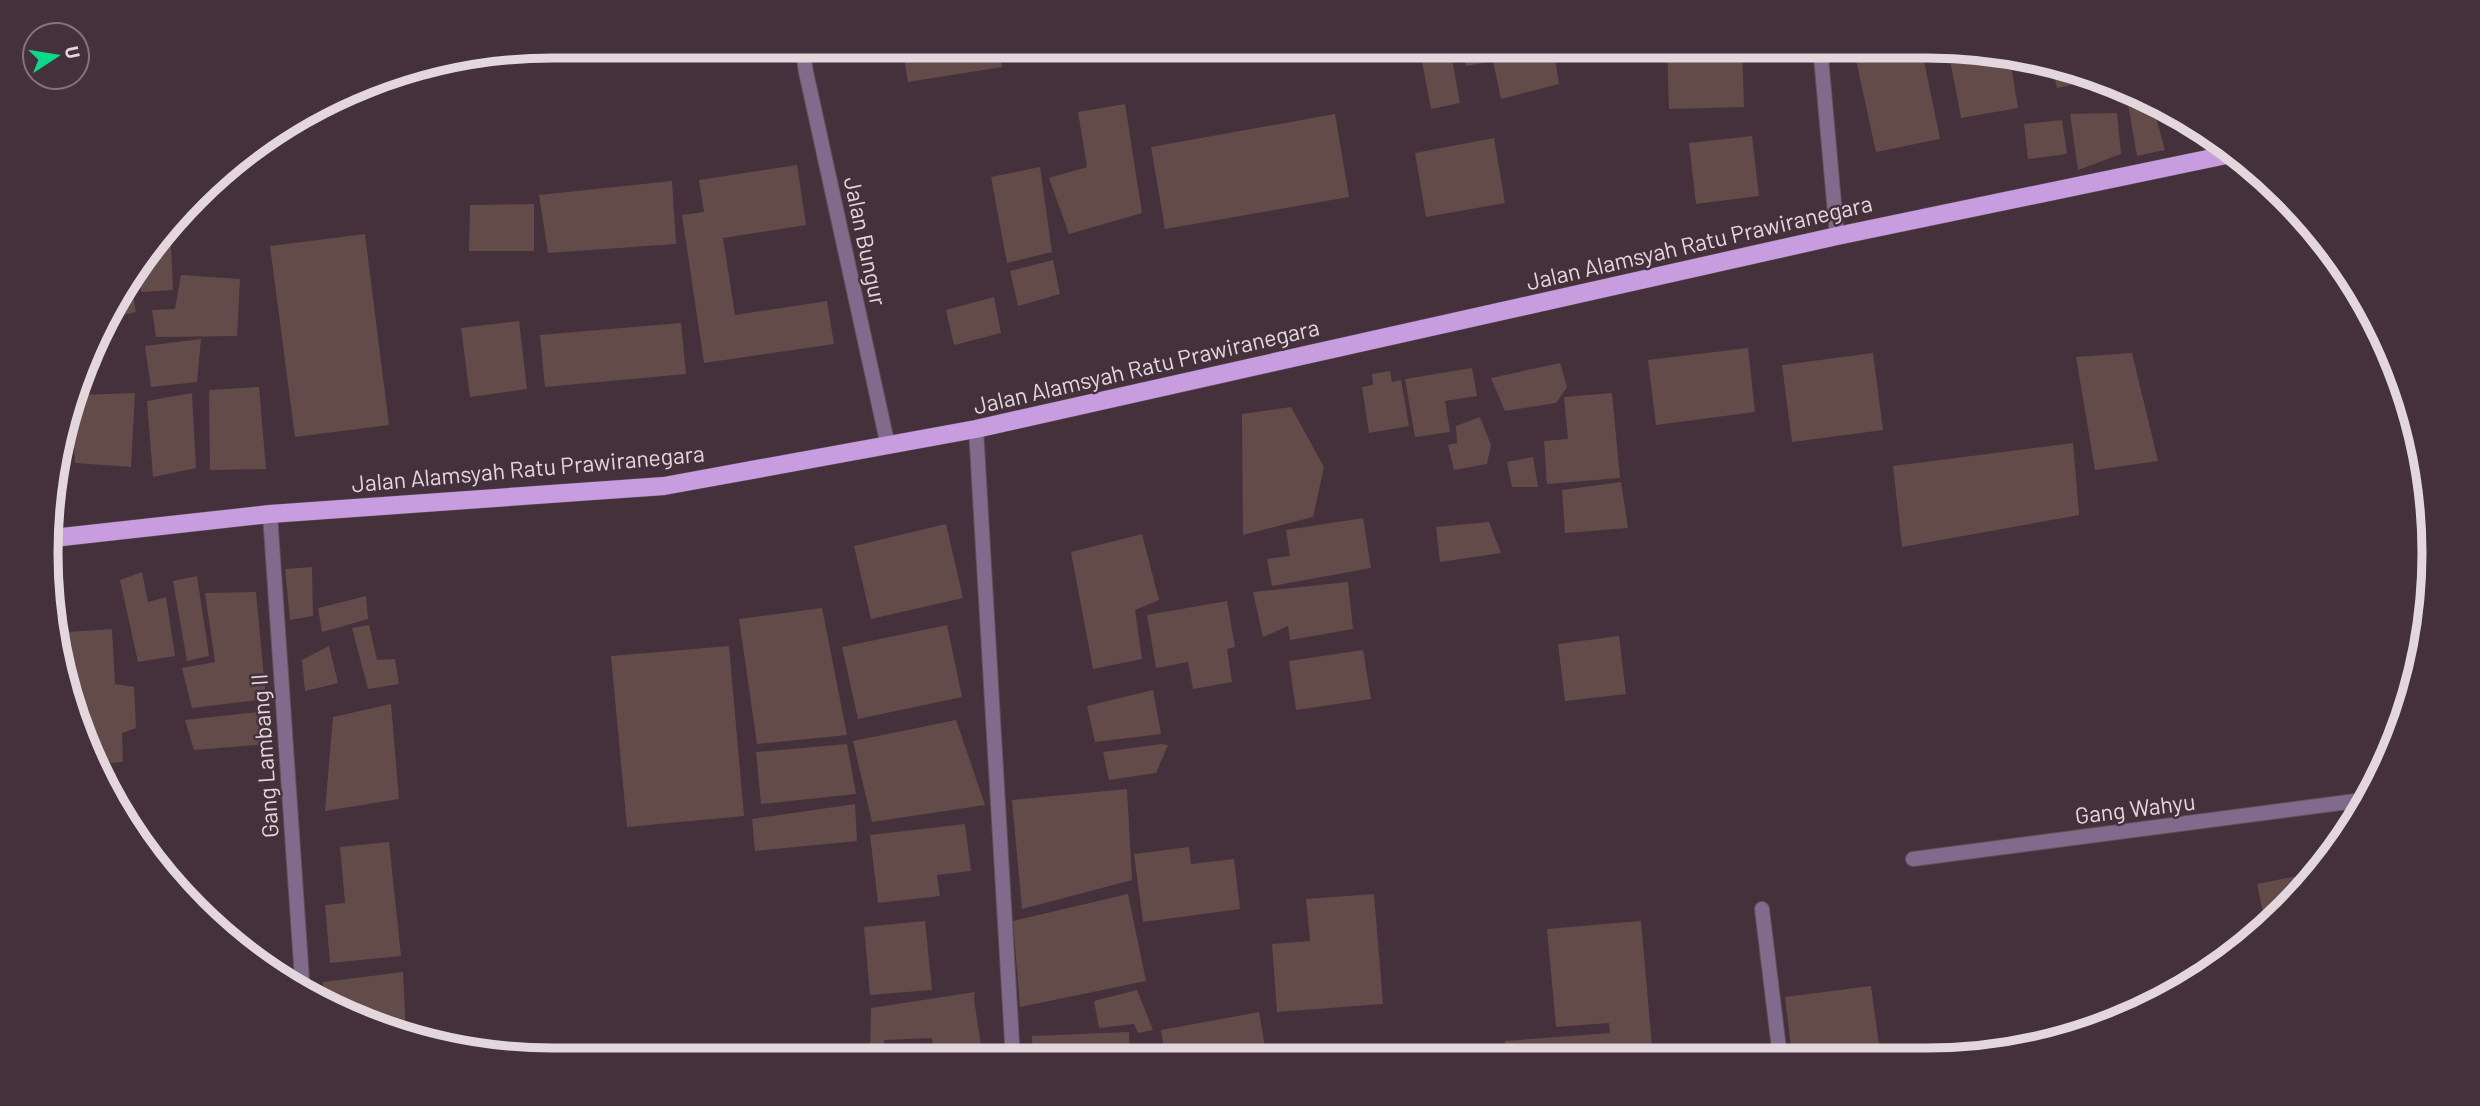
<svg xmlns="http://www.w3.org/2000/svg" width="2480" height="1106" viewBox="0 0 2480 1106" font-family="Barlow,sans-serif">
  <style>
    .building { fill: #634b4a }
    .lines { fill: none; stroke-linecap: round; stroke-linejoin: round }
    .minor-casing { stroke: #624f58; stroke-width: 16 }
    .primary-casing { stroke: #624f58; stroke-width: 19 }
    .minor { stroke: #806b8c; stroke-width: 14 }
    .primary { stroke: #c79de0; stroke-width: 18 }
    .labels { text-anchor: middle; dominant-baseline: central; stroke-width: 5; stroke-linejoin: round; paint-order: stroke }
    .street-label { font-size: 23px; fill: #e4d6dd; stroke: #45313b }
    .rim { fill: none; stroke: #e4d6dd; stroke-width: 9 }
  </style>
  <rect width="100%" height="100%" fill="#45313b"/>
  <g class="building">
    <polygon points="902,46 998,46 1002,67 908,82"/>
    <polygon points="1461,46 1553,46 1559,84 1501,99 1493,61 1466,66"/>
    <polygon points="1667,46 1742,46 1744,107 1669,109"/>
    <polygon points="1853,46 1921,46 1940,139 1876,152"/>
    <polygon points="1948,49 2010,59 2018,108 1961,118"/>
    <polygon points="1452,59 1460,103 1431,109 1422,62"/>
    <polygon points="2052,66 2091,73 2103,78 2057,88"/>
    <polygon points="2152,103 2165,150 2137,156 2128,104"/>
    <polygon points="1125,104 1142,213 1069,234 1049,178 1087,167 1078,112"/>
    <polygon points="2117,113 2121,154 2078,170 2070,114"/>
    <polygon points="1335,114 1349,197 1165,229 1151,147"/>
    <polygon points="2062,120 2067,154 2028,159 2024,124"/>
    <polygon points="1752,136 1759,196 1696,204 1689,143"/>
    <polygon points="1494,138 1505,203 1426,217 1415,153"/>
    <polygon points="797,165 806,225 723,238 735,315 827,301 834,344 704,363 682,215 704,212 699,180"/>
    <polygon points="1040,167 1052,252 1007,263 991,177"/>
    <polygon points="672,181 676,244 548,253 539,195"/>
    <polygon points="534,204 534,251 469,251 470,205"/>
    <polygon points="365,234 389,425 295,437 270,246"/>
    <polygon points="157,246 171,246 173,290 141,292 139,269"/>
    <polygon points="1053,260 1060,294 1018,306 1010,271"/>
    <polygon points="181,275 240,279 237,336 156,337 152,310 175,309"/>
    <polygon points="130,279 136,312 106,319 113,300"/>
    <polygon points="994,297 1001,333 954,345 946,310"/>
    <polygon points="519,321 527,389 470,397 461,328"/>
    <polygon points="681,323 686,374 545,387 540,335"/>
    <polygon points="201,339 197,382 151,387 145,346"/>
    <polygon points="1748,348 1755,412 1656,425 1648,360"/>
    <polygon points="1873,353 1883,430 1792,442 1782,365"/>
    <polygon points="2132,353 2158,461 2095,470 2076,357"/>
    <polygon points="1560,363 1567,387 1556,403 1505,411 1491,378"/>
    <polygon points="1472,368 1477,396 1445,401 1450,432 1415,437 1405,379"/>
    <polygon points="1390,371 1392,382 1401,380 1409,426 1369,433 1362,387 1373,385 1372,374"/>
    <polygon points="259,387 266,469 210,470 209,390"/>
    <polygon points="135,393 131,467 75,463 72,408 77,395"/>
    <polygon points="192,393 196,468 153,477 147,401"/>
    <polygon points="1612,393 1620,478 1547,484 1544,441 1568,439 1564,397"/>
    <polygon points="1291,407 1324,467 1313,517 1243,535 1242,414"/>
    <polygon points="1480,417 1491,445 1487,464 1454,470 1448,445 1457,443 1456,426"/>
    <polygon points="2073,443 2079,515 1902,547 1893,466"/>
    <polygon points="1533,457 1538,487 1512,487 1507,462"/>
    <polygon points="1621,482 1628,528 1565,533 1562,490"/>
    <polygon points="1363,518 1371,568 1272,586 1267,559 1290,556 1286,530"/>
    <polygon points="1489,522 1501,553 1440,562 1436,527"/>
    <polygon points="946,524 963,598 871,619 854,546"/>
    <polygon points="1142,534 1159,600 1135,610 1142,659 1093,669 1071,552"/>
    <polygon points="312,567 313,616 290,620 285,569"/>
    <polygon points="142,572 148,602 166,597 175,656 138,662 120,580"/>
    <polygon points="197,576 209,656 187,661 173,581"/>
    <polygon points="1348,582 1353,629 1290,640 1288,626 1263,637 1253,592"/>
    <polygon points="256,592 266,699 192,708 182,668 215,662 205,593"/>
    <polygon points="366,596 368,619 322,632 318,608"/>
    <polygon points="1227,601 1235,647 1227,649 1232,682 1193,689 1188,662 1156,668 1147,615"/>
    <polygon points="822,608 847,735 757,744 739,619"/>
    <polygon points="369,625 377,660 395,659 399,684 368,689 352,628"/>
    <polygon points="947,625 962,697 858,719 842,647"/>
    <polygon points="112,629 115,684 134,687 136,728 122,733 123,762 94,764 73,717 53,633"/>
    <polygon points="1619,636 1626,694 1565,701 1558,644"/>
    <polygon points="329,646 338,683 305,691 302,660"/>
    <polygon points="729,646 744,816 627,827 611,656"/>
    <polygon points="1363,650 1371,699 1296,710 1289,661"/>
    <polygon points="1153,690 1161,734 1095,742 1087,706"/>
    <polygon points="391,704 399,799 325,811 333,717"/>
    <polygon points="267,711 269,744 194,750 185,720"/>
    <polygon points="956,720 985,805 872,822 853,741"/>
    <polygon points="847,744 856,794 761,804 756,752"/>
    <polygon points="1161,744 1168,745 1156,773 1109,780 1103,752"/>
    <polygon points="116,773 121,816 113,806 99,775"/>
    <polygon points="1127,789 1132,880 1022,909 1012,800"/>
    <polygon points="855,804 857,841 755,851 752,819"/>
    <polygon points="965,824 971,871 937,875 940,896 878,903 870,835"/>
    <polygon points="389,842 401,956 330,963 325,905 345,903 340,847"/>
    <polygon points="1189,847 1191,864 1234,859 1240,909 1143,922 1134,854"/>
    <polygon points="2317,872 2317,874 2266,926 2257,884"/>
    <polygon points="1128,894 1146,981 1020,1007 1013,921"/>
    <polygon points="1374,894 1383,1004 1277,1012 1272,944 1310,941 1306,899"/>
    <polygon points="925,921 932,990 870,995 864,927"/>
    <polygon points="1641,921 1653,1057 1506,1058 1505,1041 1610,1033 1609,1023 1556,1027 1547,929"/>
    <polygon points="403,972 406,1036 389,1033 323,1003 323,982"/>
    <polygon points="1871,986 1879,1045 1792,1056 1785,997"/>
    <polygon points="1137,990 1153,1030 1138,1033 1134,1024 1099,1028 1094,1001"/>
    <polygon points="975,992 974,999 983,1059 935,1059 932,1038 884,1040 884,1059 870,1060 871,1008"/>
    <polygon points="1259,1012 1267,1058 1166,1059 1161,1030"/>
    <polygon points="1129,1032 1130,1059 1033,1059 1032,1036"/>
    <polygon points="895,1050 924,1050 925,1059 895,1059"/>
  </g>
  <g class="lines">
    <defs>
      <g id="minor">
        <polyline points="802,46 806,72 888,446"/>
        <polyline points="1820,46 1837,236"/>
        <polyline points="976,429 1013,1059"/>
        <polyline points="270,514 303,994"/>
        <polyline points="1913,859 2363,800"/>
        <polyline points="1762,909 1780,1057"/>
      </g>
      <polyline id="primary" points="53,538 270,514 664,486 976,429 1837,236 2236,153"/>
    </defs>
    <use href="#minor" class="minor-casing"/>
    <use href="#primary" class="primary-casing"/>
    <use href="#minor" class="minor"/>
    <use href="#primary" class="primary"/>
  </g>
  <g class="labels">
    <g class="street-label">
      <text transform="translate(866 241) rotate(78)">Jalan Bungur</text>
      <text transform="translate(1699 242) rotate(-13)">Jalan Alamsyah Ratu Prawiranegara</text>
      <text transform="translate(1146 366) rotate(-13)">Jalan Alamsyah Ratu Prawiranegara</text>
      <text transform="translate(528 468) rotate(-5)">Jalan Alamsyah Ratu Prawiranegara</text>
      <text transform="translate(264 756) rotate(-94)">Gang Lambang II</text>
      <text transform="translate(2135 808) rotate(-7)">Gang Wahyu</text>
    </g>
  </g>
  <path d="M0 0H2480V1106H0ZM553 58H1927A495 495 0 0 1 2422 553V553A495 495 0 0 1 1927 1048H553A495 495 0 0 1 58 553V553A495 495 0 0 1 553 58Z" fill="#45313b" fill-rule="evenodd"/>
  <path class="rim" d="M553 58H1927A495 495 0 0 1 2422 553V553A495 495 0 0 1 1927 1048H553A495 495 0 0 1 58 553V553A495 495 0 0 1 553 58Z"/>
  <g transform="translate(56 56) rotate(78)"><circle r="33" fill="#45313b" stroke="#85737c" stroke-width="2"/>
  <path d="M0-5L12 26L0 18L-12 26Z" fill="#0dd98a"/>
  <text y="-10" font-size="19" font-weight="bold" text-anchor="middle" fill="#e4d6dd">U</text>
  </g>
</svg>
